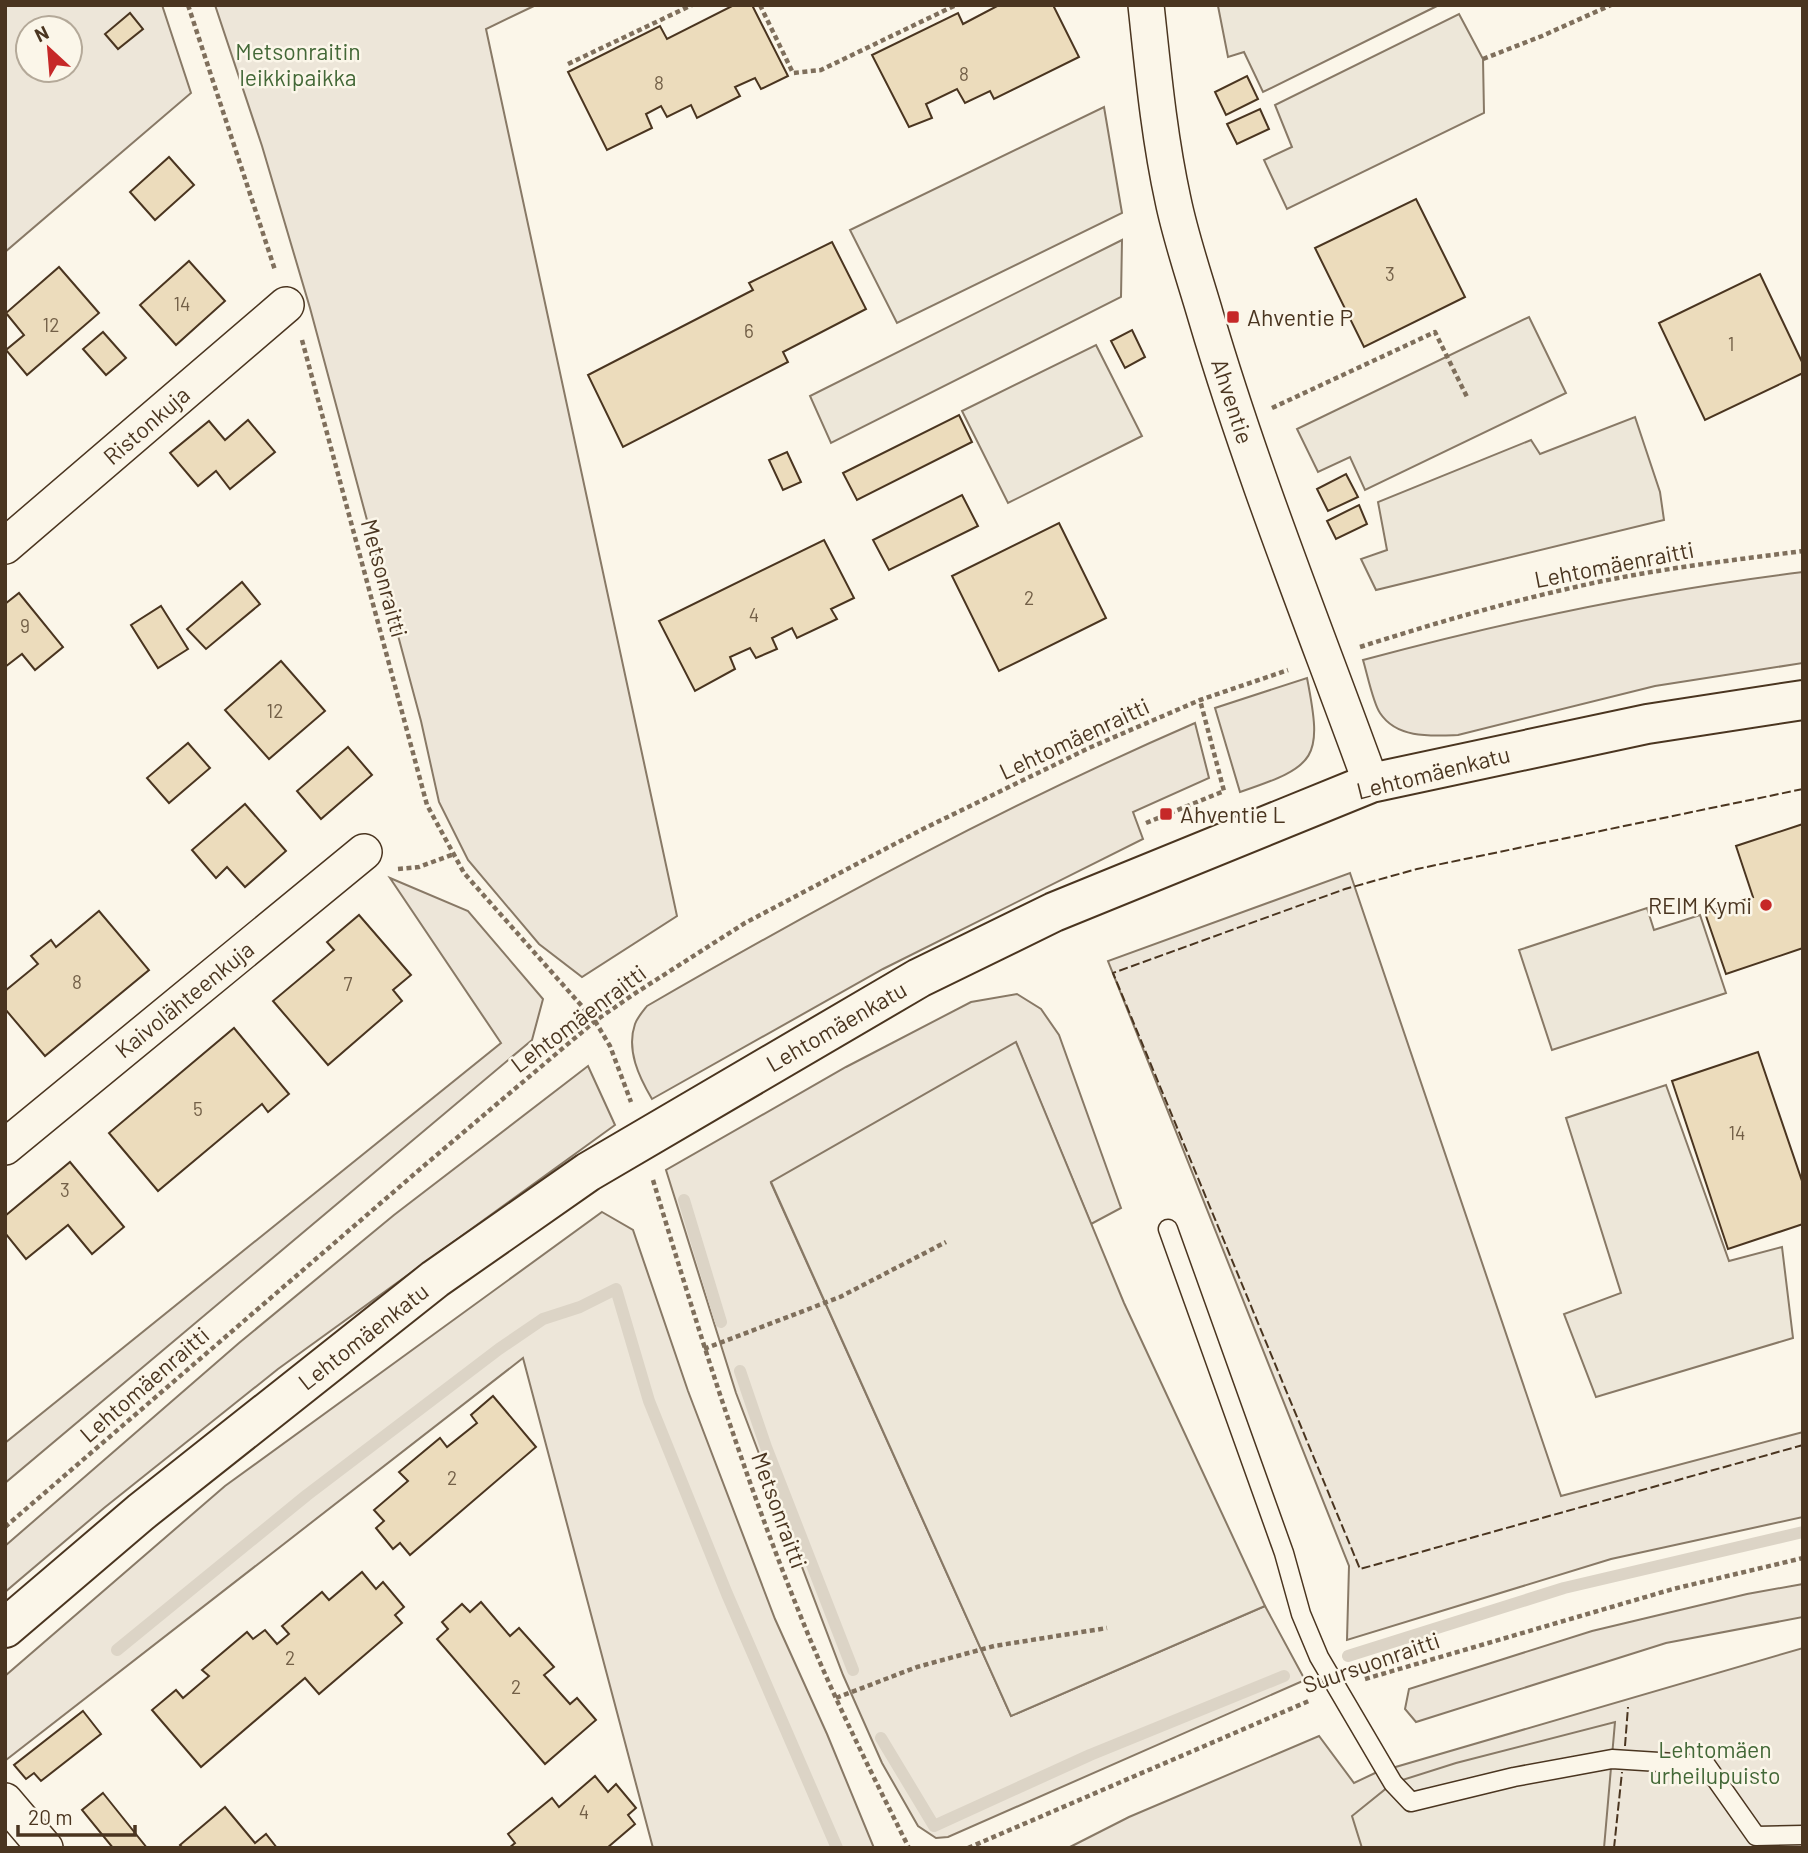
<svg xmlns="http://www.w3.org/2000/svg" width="1808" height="1853" viewBox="0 0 1808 1853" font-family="Barlow,sans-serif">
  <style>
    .green { fill: #ede6d9; stroke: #887966; stroke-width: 2; fill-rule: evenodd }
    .parking { fill: #ede7d9; stroke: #887966; stroke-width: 2 }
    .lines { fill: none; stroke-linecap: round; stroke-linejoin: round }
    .stream { stroke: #dcd4c6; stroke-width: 12 }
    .building { fill: #ecdcbc; stroke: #4a3520; stroke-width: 2 }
    .lane-casing { stroke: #4a3520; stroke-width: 21 }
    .street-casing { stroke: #4a3520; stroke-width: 38 }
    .secondary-casing { stroke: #4a3520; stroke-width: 42 }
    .path { stroke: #7f6f5c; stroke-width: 4.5; stroke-dasharray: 5 3.5; stroke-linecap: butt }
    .lane { stroke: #fbf6e9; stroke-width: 18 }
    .street { stroke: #fbf6e9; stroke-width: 35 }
    .secondary { stroke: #fbf6e9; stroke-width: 38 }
    .fence { stroke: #4a3520; stroke-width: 2; stroke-dasharray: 9 3.5; stroke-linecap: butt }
    .poi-dot { fill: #c62828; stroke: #fbf6e9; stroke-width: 2.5 }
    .labels { text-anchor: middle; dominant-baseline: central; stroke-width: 5; stroke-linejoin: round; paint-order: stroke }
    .number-label { font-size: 19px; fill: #725f47 }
    .park-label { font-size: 23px; fill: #436837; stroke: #fbf6e9 }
    .poi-label { font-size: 23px; fill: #4a3520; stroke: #fbf6e9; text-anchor: start }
    .street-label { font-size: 23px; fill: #4a3520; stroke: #fbf6e9 }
  </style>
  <rect width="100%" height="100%" fill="#fbf6e9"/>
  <g class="green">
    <path d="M5,5H162L191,93L5,252ZM28,28H70V70H28Z"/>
    <polygon points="215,5 536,5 486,29 677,916 582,977 539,944 468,860 439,802 421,721 310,308 262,146"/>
    <path d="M1803,572V663L1655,686L1458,735C1432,736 1397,739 1380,713C1373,703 1367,673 1363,660C1508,621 1654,590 1803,572Z"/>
    <path d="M1307,678C1323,759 1317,766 1240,792L1215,708Z"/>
    <path d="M1195,723L1209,778L1133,812L1143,839L883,969L652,1099C639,1077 626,1050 635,1024C637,1018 643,1011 647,1006C825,903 1006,805 1195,723Z"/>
    <polygon points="1350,873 1561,1496 1803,1432 1803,1517 1611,1559 1347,1640 1349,1566 1108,961"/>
    <polygon points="390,878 468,911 543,999 532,1040 5,1483 5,1443 501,1043"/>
    <polygon points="1017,994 1041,1009 1059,1035 1121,1208 1091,1224 1016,1043 771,1183 1011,1716 1265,1606 1305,1680 948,1837 936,1838 918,1826 882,1763 843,1675 736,1393 666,1170 846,1067 971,1002"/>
    <polygon points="588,1066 615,1125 278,1369 104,1508 5,1592 5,1546 239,1343 394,1215"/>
    <polygon points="602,1212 633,1230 688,1391 775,1619 827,1734 874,1848 653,1848 523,1358 6,1760 5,1676 225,1486"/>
    <polygon points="1803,1584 1803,1617 1666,1643 1416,1722 1405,1709 1409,1689 1592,1631 1747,1594"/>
    <polygon points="1803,1648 1803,1848 1068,1848 1129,1817 1319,1736 1354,1783 1375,1773"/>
  </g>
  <g class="parking">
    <polygon points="1220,5 1439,5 1263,92 1244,52 1228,57 1218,6"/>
    <polygon points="1459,14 1483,59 1484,113 1287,209 1264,160 1292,147 1275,105"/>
    <polygon points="1104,107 1122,213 897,323 850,230"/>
    <polygon points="1122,240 1121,297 831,443 810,396"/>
    <polygon points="1529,317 1566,393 1365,490 1350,457 1318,472 1297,429"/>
    <polygon points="1096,345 1142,436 1008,503 962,411"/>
    <polygon points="1635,417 1660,492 1664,520 1376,590 1361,559 1387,550 1378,502 1531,440 1540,454"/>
    <polygon points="1647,908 1654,930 1700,915 1726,993 1552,1050 1519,950"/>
    <polygon points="1016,1042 1124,1303 1265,1606 1011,1716 771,1182"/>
    <polygon points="1666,1085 1729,1261 1782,1247 1793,1338 1596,1397 1564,1314 1621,1293 1566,1118"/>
    <polygon points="1615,1722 1604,1848 1362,1848 1352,1816 1393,1783 1456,1763"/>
  </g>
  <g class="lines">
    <g class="stream">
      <polyline points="684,1200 721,1322"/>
      <polyline points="740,1371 766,1447 853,1670"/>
      <polyline points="117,1650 307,1495 499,1349 543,1319 580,1307 616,1289 649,1401 727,1594 837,1848"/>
      <polyline points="1348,1656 1564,1588 1803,1532"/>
      <polyline points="881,1738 934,1826 1090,1755 1284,1676"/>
    </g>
  </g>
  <g class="building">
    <polygon points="734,5 752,5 788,76 761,89 755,78 735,87 740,96 697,118 691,105 667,117 661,106 646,114 652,128 607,150 568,72 660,26 667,39"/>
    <polygon points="999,5 1053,5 1079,57 994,99 990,91 965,103 957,89 926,104 932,118 909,127 872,55 958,13 963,24"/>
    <polygon points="130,13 143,29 118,49 105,34"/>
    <polygon points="1247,76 1258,99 1226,115 1215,92"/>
    <polygon points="1260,109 1269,129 1237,144 1227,124"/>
    <polygon points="169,157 194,185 155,220 130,192"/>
    <polygon points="1416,199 1465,297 1364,347 1315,248"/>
    <polygon points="832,242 866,309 783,352 788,362 623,447 588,375 753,290 749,283"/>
    <polygon points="189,261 225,301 176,345 140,305"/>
    <polygon points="59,267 99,313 27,375 6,350 24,335 6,313"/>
    <polygon points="1760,274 1803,364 1803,373 1705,420 1659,323"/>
    <polygon points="1132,330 1145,357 1125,368 1111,341"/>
    <polygon points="103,332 126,358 106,375 83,349"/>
    <polygon points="959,415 972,442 857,500 843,473"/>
    <polygon points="248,420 275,452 230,489 216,471 198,486 170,453 209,421 225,440"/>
    <polygon points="787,452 801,482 783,490 769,460"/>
    <polygon points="1346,474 1358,497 1328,511 1317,489"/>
    <polygon points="962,495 978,526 889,570 873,540"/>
    <polygon points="1359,505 1367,524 1336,539 1327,521"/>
    <polygon points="1059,523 1106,618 999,671 952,576"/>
    <polygon points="824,540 854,598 831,609 837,619 797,638 792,628 772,638 777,649 756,658 750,648 730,657 735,669 695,691 659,621"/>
    <polygon points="242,582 260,604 206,649 187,629"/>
    <polygon points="19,593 63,647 35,670 22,654 5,667 5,604"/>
    <polygon points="161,606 188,649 158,668 131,625"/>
    <polygon points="281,661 325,711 269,759 225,710"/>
    <polygon points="188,743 210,768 169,803 147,778"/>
    <polygon points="348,747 372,775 321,819 297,791"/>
    <polygon points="245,804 286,851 245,887 227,867 216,878 192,850"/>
    <polygon points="1803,824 1803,948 1726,974 1705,913 1753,897 1736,846"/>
    <polygon points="99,911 149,970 45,1056 5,1009 5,991 38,964 31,956 51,940 56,947"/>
    <polygon points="359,915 411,975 393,990 402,1001 328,1065 273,1001 334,950 327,942"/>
    <polygon points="234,1028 289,1094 268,1112 262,1104 158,1191 109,1133"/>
    <polygon points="1758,1052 1803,1184 1803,1224 1728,1249 1672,1081"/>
    <polygon points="70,1162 124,1227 92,1254 68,1225 26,1259 5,1233 5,1216"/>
    <polygon points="493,1396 536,1447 410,1555 400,1543 393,1549 376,1528 384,1521 374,1510 408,1481 399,1472 440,1438 447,1447 477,1423 471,1415"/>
    <polygon points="362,1572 376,1589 383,1582 404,1607 395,1615 402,1623 319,1694 305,1678 201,1767 152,1710 176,1690 183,1698 209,1676 202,1670 247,1632 253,1639 265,1630 277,1644 289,1634 282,1626 322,1592 329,1600"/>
    <polygon points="481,1602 510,1636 519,1628 554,1667 544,1675 570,1704 577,1698 596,1720 545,1764 437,1639 448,1629 442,1622 462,1604 470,1612"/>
    <polygon points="83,1711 101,1734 41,1781 34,1773 26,1779 14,1765"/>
    <polygon points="595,1776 608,1792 616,1784 636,1808 628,1815 635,1824 607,1848 509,1848 515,1843 508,1834 552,1798 559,1807"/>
    <polygon points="103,1793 147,1848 113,1848 82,1810"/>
    <polygon points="225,1807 255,1843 266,1834 277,1848 183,1848 180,1845"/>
  </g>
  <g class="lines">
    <defs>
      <polyline id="lane" points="1168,1229 1284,1553 1301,1614 1319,1657 1393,1783 1411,1802 1514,1777 1612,1759 1706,1765 1756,1836 1803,1835"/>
      <g id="street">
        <path d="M1146,5C1153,70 1159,136 1173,200C1181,239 1195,279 1206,317C1253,476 1315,629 1371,783"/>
        <polyline points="5,546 286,305"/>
        <polyline points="5,1147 364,852"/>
        <polyline points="5,1801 45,1848"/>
      </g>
      <polyline id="secondary" points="5,1628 141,1512 435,1279 588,1172 919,978 1054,912 1371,783 1647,724 1803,700"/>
    </defs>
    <use href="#lane" class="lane-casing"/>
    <use href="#street" class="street-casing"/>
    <use href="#secondary" class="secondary-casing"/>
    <g class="path">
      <polyline points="188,5 275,270"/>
      <polyline points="760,5 793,73 821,70 956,5"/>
      <polyline points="1483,59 1542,36 1611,5"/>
      <polyline points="568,64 692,5"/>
      <polyline points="302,340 427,805 464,873 595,1021 610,1046 631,1102"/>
      <polyline points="1272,408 1435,332 1468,399"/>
      <path d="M1360,647C1429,625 1500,604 1571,588C1647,570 1726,561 1803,551"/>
      <polyline points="1146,823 1224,791 1200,700"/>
      <polyline points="398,869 419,867 454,854"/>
      <path d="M653,1180C697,1326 742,1471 799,1612C831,1693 870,1770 909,1848"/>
      <polyline points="704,1349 840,1297 946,1242"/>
      <polyline points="5,1527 426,1164 595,1021 634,994 745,923 923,829 1089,748 1200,700 1288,670"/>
      <polyline points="1365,1679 1673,1589 1803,1558"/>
      <polyline points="836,1698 917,1667 994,1646 1107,1628"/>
      <polyline points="968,1848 1311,1700"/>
    </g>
    <use href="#lane" class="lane"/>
    <use href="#street" class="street"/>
    <use href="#secondary" class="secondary"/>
    <g class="fence">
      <polyline points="1803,789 1417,869 1345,889 1113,973 1360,1569 1803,1445"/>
      <polyline points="1625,1746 1628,1707"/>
      <polyline points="1614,1848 1622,1772"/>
    </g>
  </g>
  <g class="poi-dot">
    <rect x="1226" y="310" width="14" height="14" rx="3.5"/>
    <rect x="1159" y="807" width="14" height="14" rx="3.5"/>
    <circle cx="1766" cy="905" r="7"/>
  </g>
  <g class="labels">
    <g class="number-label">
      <text x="964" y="73">8</text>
      <text x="659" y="82">8</text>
      <text x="1390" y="273">3</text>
      <text x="182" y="303">14</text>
      <text x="51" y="324">12</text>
      <text x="749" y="330">6</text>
      <text x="1731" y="343">1</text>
      <text x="1029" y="597">2</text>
      <text x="754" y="614">4</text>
      <text x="25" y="625">9</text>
      <text x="275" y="710">12</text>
      <text x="77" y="981">8</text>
      <text x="348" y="983">7</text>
      <text x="198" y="1108">5</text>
      <text x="1737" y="1132">14</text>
      <text x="65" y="1189">3</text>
      <text x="452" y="1477">2</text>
      <text x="290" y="1657">2</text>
      <text x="516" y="1686">2</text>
      <text x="584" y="1811">4</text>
    </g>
    <g class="park-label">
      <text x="298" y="51">Metsonraitin<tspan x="298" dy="26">leikkipaikka</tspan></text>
      <text x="1715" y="1749">Lehtomäen<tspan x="1715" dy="26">urheilupuisto</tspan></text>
    </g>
    <g class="poi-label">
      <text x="1247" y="317">Ahventie P</text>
      <text x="1180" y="814">Ahventie L</text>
      <text x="1752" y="905" text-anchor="end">REIM Kymi</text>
    </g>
    <g class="street-label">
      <text transform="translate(1233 401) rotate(72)">Ahventie</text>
      <text transform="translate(146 425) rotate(-41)">Ristonkuja</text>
      <text transform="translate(1614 564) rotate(-11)">Lehtomäenraitti</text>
      <text transform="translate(385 578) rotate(75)">Metsonraitti</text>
      <text transform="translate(1074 738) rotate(-25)">Lehtomäenraitti</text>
      <text transform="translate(1433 772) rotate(-14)">Lehtomäenkatu</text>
      <text transform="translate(184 999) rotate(-39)">Kaivolähteenkuja</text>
      <text transform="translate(578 1018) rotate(-37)">Lehtomäenraitti</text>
      <text transform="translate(836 1026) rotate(-30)">Lehtomäenkatu</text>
      <text transform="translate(363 1336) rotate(-38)">Lehtomäenkatu</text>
      <text transform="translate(144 1384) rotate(-41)">Lehtomäenraitti</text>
      <text transform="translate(780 1510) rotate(70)">Metsonraitti</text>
      <text transform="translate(1371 1662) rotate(-19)">Suursuonraitti</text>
    </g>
  </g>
  <rect width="1808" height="1853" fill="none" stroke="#4a3520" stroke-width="14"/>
  <g transform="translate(49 49) rotate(334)"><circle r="33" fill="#fbf6e9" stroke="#b4a999" stroke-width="2"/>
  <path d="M0-5L12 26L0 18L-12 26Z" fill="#c62828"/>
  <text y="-10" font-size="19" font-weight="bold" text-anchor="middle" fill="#4a3520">N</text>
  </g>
  <path d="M18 1825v10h117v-10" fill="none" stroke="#4a3520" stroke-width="3.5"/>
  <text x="28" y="1825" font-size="21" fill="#4a3520" stroke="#fbf6e9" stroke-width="5" paint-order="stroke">20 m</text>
</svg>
